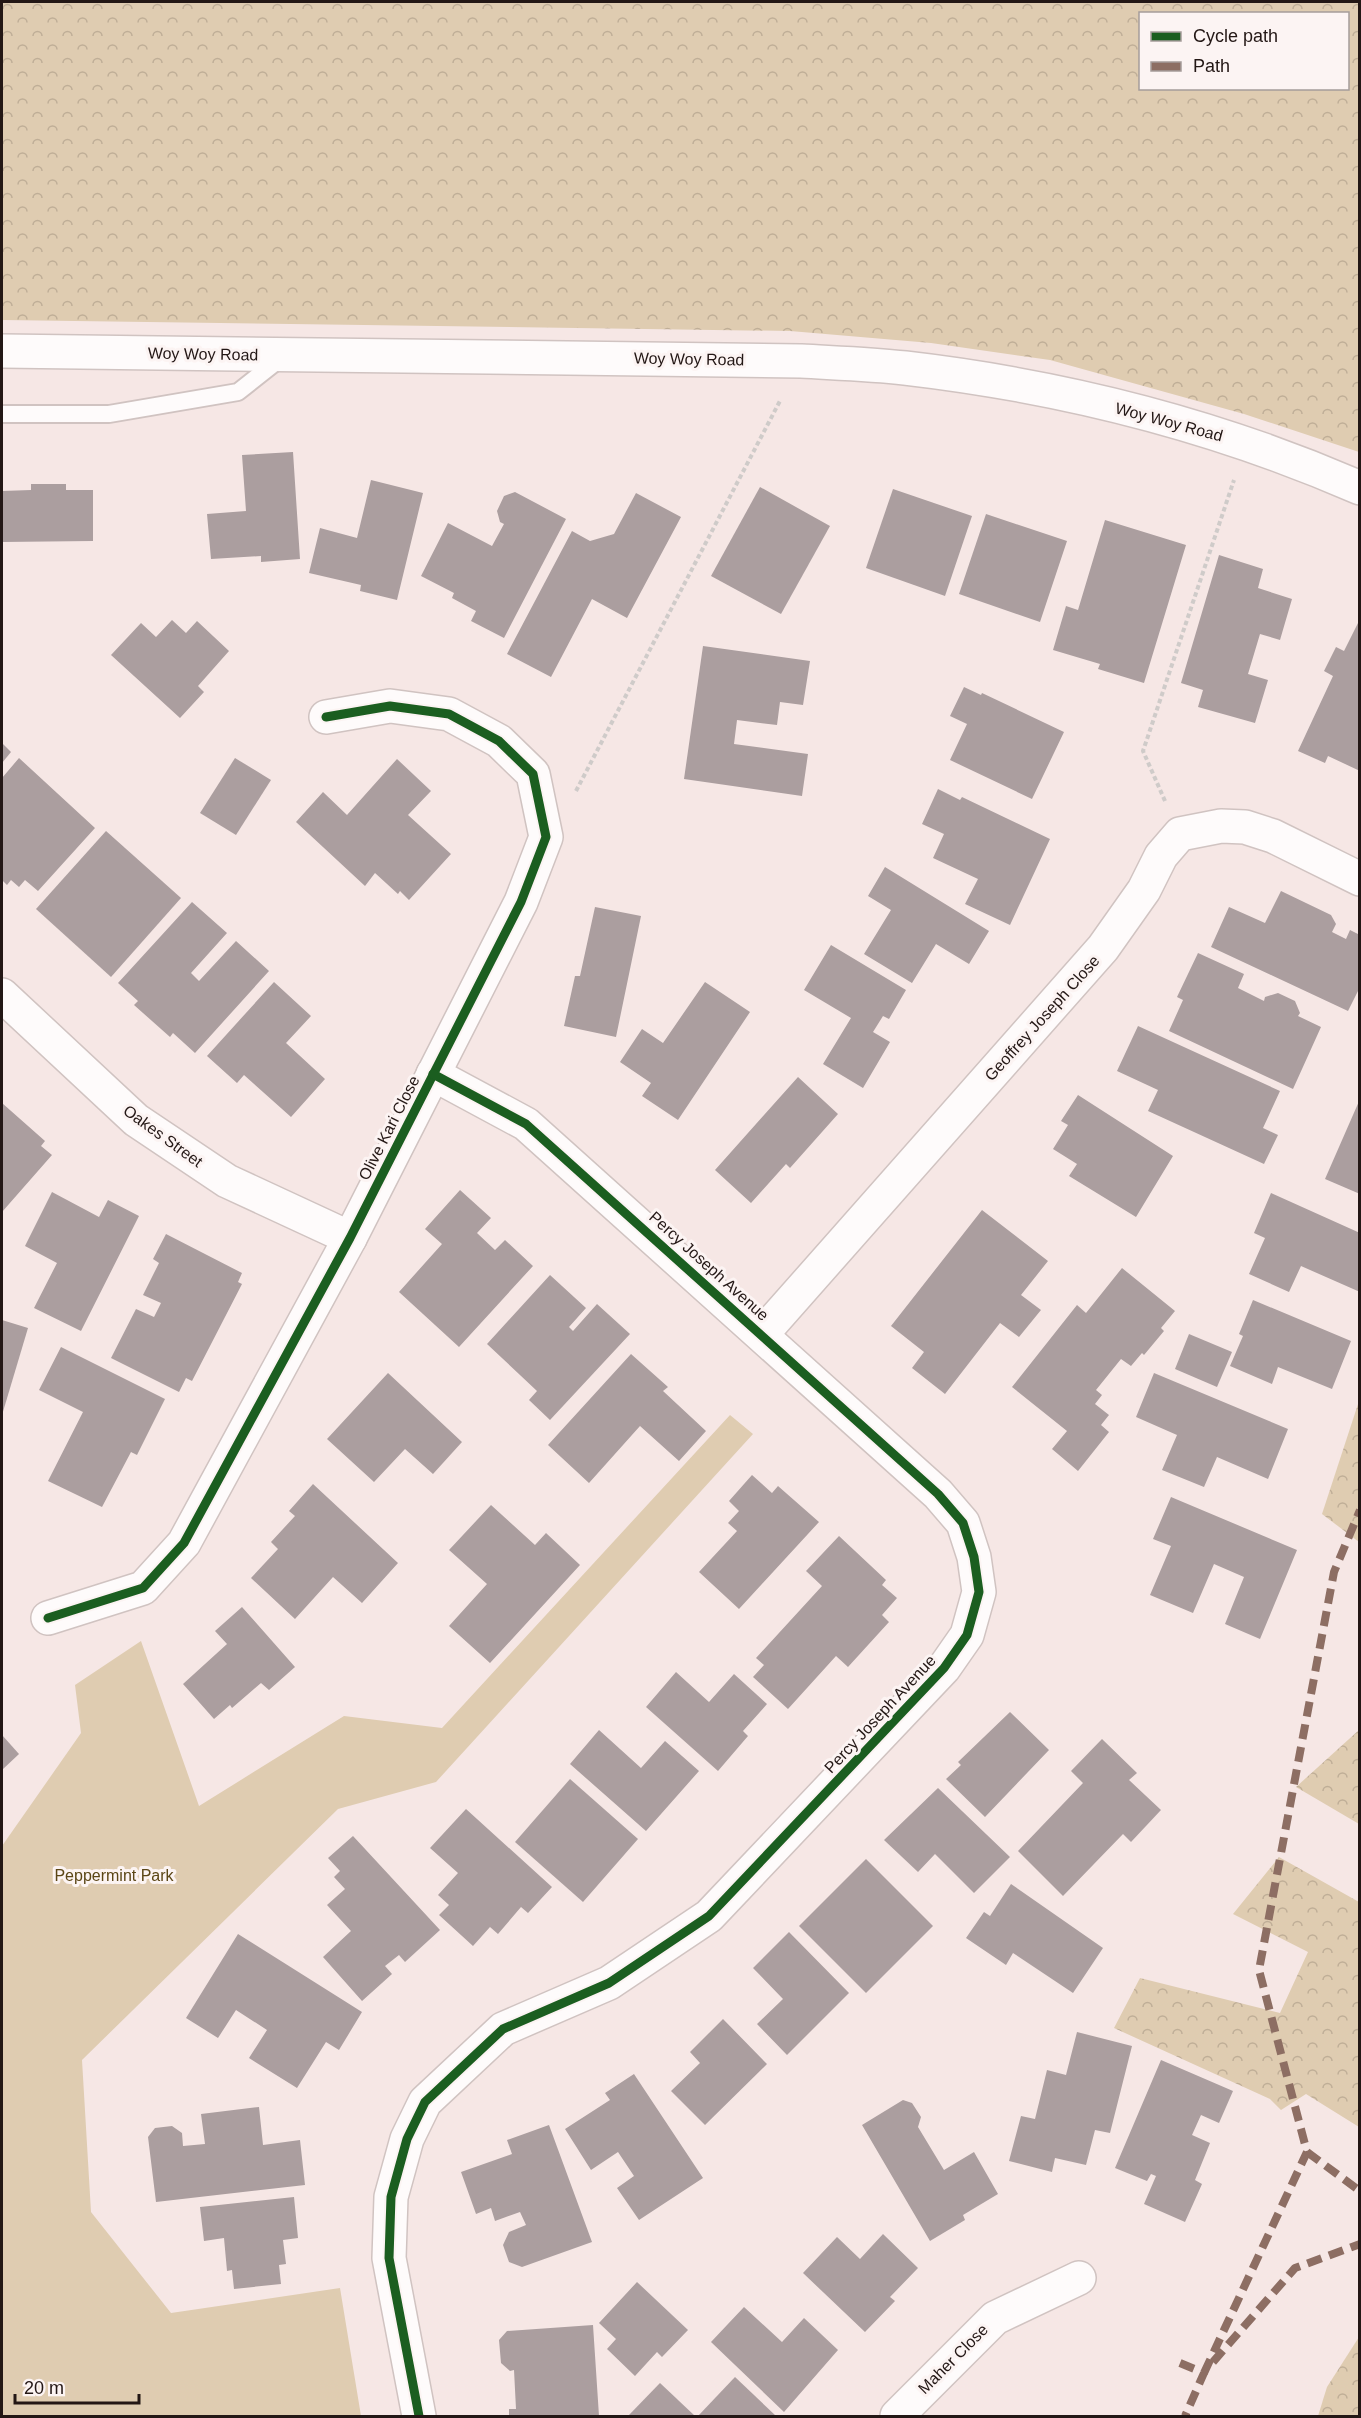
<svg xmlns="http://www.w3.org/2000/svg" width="1361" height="2418" viewBox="0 0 1361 2418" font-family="Helvetica,sans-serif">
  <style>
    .green { fill: #dfccb1 }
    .forest { fill: url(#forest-crowns); fill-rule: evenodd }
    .building { fill: #ab9e9f }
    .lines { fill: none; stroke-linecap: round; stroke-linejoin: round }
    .lane-casing { stroke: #d0c3c1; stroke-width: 20 }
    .street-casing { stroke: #d0c3c1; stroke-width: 36 }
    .secondary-casing { stroke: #d0c3c1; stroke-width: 36 }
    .path { stroke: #cfcbc9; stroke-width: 4; stroke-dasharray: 4.5 3; stroke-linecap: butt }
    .lane { stroke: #fefbfb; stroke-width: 16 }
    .street { stroke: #fefbfb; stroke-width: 33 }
    .secondary { stroke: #fefbfb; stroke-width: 33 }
    .quiet { stroke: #8d6e63; stroke-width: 8; stroke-dasharray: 15 8; stroke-linecap: butt }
    .cycleway-casing { stroke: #fcf4f3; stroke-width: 13 }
    .cycleway { stroke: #1b5e20; stroke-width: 9 }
    .labels { text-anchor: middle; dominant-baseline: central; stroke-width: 6; stroke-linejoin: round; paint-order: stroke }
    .street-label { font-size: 16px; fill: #231715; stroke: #fcf4f3 }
    .park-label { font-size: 16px; fill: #5b4616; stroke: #fcf4f3 }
  </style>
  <defs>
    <pattern id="forest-crowns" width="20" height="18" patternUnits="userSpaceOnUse" patternTransform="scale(1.5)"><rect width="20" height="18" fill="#dfccb1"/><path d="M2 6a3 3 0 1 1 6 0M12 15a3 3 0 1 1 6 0" fill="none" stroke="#bfae97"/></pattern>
  </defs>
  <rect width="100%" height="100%" fill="#f6e7e5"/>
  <polygon class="green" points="730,1415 753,1434 436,1782 338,1809 82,2060 91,2212 171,2313 340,2288 361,2416 2,2416 2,1846 81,1733 75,1685 141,1641 199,1806 344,1716 442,1728"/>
  <g class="forest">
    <path d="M2,2H1359V452L1244,414L1050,360L931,343L790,331L2,320ZM1140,14H1348V88H1140Z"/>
    <polygon points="1359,1401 1359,1542 1322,1514"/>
    <polygon points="1359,1730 1359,1824 1296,1787"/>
    <polygon points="1279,1857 1359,1902 1359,2127 1306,2094 1281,2110 1270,2099 1114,2028 1140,1978 1280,2013 1308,1952 1233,1914"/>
    <polygon points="1359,2337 1359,2416 1318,2416 1327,2387"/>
  </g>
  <g class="building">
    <polygon points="293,452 300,559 261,562 261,556 211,559 207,514 246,511 242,455"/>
    <polygon points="371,480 423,493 397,600 360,591 361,585 309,573 320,528 357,538"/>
    <polygon points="31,484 66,484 66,490 93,490 93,541 2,542 2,491 31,490"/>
    <polygon points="760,487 830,526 781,614 711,576"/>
    <polygon points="893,489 972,516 945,596 866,568"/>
    <polygon points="515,492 566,519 504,638 471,621 476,611 452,598 454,593 421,576 448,523 492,546 504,524 500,522 497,511 504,496"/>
    <polygon points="636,493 681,517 627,618 592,599 551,677 507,654 572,531 590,541 614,534"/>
    <polygon points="986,514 1067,541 1040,622 959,594"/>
    <polygon points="1105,520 1186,545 1144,683 1098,669 1100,664 1053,650 1066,606 1078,610"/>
    <polygon points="1219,555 1263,569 1258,588 1292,599 1280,640 1260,634 1248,674 1268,680 1255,723 1198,707 1203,690 1181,683"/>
    <polygon points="1360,619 1360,771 1328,756 1325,763 1298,751 1333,676 1324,671 1336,647 1344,651"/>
    <polygon points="172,620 186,633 197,621 229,651 198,686 204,692 180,718 111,655 141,623 156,637"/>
    <polygon points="703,646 810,661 803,705 780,702 777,725 737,720 734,744 808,754 802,796 684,779"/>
    <polygon points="964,687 981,695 982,693 1064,732 1032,799 950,760 967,724 950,716"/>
    <polygon points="2,743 11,752 2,763"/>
    <polygon points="19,758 95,828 38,891 25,880 19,887 11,880 7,885 2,880 2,778"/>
    <polygon points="235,758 271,780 236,835 200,813"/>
    <polygon points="397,759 431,791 408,815 451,854 409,900 400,891 398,894 375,873 365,886 296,822 323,792 347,815"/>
    <polygon points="938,789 960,800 962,797 1050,839 1010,925 965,904 978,879 933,858 944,834 922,824"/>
    <polygon points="106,831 181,898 111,977 36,909"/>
    <polygon points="885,867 989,931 969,964 936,944 912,983 864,954 891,910 868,896"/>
    <polygon points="1281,891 1331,915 1336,924 1332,932 1346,939 1350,930 1360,935 1360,987 1348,1011 1211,947 1229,907 1265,923"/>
    <polygon points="192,902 227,933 191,973 199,981 236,941 269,971 195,1053 173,1033 170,1037 134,1005 138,1001 118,983"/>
    <polygon points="595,907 641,916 616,1037 564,1026 575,976 580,976"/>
    <polygon points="831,945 906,990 889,1019 883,1016 873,1032 890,1042 863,1088 823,1064 851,1018 804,990"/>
    <polygon points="1198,953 1244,974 1238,988 1264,1001 1265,997 1278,993 1295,1001 1300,1013 1298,1016 1321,1027 1293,1089 1169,1031 1183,1000 1177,997"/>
    <polygon points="274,982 311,1016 286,1043 325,1079 291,1117 244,1075 237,1083 207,1056"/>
    <polygon points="705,982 750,1012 678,1120 642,1096 651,1083 620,1062 642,1029 663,1043"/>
    <polygon points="1138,1026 1280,1091 1263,1128 1278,1135 1264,1164 1148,1111 1158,1090 1117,1071"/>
    <polygon points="798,1077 838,1114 790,1168 786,1164 751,1203 715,1170"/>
    <polygon points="1078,1095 1173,1156 1136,1217 1069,1176 1077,1164 1053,1149 1068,1125 1061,1121"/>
    <polygon points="1360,1099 1360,1194 1325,1179"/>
    <polygon points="2,1103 45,1141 41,1146 52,1155 2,1212"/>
    <polygon points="460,1190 491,1218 477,1233 495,1250 505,1240 533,1266 459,1347 399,1292 442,1244 425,1229"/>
    <polygon points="52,1192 99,1217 108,1200 139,1216 81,1331 34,1308 57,1263 25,1246"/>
    <polygon points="1271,1193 1360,1233 1360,1292 1301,1266 1289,1292 1249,1274 1265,1238 1254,1233"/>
    <polygon points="982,1210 1048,1261 1021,1295 1041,1310 1019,1337 1000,1323 945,1394 912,1368 924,1352 891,1326"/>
    <polygon points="166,1234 242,1273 238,1282 242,1284 192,1381 186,1378 179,1392 111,1358 136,1309 154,1317 161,1303 143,1295 159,1263 153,1259"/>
    <polygon points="1122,1268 1175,1311 1161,1328 1164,1331 1144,1355 1142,1353 1131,1366 1121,1359 1096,1390 1102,1395 1095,1404 1109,1415 1101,1425 1109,1432 1078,1471 1052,1449 1067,1431 1012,1387 1077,1305 1086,1313"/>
    <polygon points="550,1275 586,1308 569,1327 573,1331 597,1304 630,1334 550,1420 529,1400 537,1391 487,1344"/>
    <polygon points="1253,1300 1351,1341 1332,1389 1278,1367 1272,1384 1230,1366 1243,1336 1239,1334"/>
    <polygon points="2,1320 28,1328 2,1415"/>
    <polygon points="1189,1334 1232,1352 1217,1387 1175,1369"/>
    <polygon points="61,1347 165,1399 137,1455 131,1452 102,1507 48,1481 83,1412 39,1390"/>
    <polygon points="631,1354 668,1387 663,1391 706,1431 679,1461 640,1426 589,1483 548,1445"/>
    <polygon points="388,1373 462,1442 433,1474 405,1449 374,1482 327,1439"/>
    <polygon points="1154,1373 1288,1429 1268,1479 1217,1457 1204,1487 1162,1470 1177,1435 1136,1417"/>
    <polygon points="752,1475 772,1493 778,1486 819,1522 739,1609 699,1572 737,1531 728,1523 739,1511 729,1501"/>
    <polygon points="313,1484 398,1563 362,1603 333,1577 295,1619 251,1578 278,1549 271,1542 295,1516 289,1511"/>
    <polygon points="1171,1497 1297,1550 1260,1639 1225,1624 1244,1577 1214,1564 1193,1613 1150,1595 1171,1546 1153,1539"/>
    <polygon points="491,1505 535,1545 546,1533 580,1565 490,1663 449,1626 487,1584 449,1550"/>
    <polygon points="839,1536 886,1580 882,1585 897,1598 882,1615 889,1622 848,1667 836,1656 788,1709 753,1677 764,1665 756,1658 822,1586 806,1571"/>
    <polygon points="242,1607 295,1667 269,1690 261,1683 232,1708 230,1705 214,1719 183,1684 227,1644 215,1631"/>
    <polygon points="676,1672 709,1702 734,1674 767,1704 743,1731 748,1736 718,1771 646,1707"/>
    <polygon points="1010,1712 1049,1750 985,1817 946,1779 961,1765 958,1762"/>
    <polygon points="599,1730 641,1768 665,1741 699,1771 646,1831 570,1764"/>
    <polygon points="2,1735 19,1754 2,1770"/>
    <polygon points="1102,1739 1137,1773 1129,1780 1161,1810 1131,1842 1123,1834 1063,1896 1018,1851 1083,1783 1071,1771"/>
    <polygon points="570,1779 638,1839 583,1902 515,1842"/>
    <polygon points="938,1788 1010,1857 974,1893 935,1854 918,1872 884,1840"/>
    <polygon points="466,1809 552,1887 528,1913 521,1907 498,1934 490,1927 473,1946 439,1915 449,1905 438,1895 458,1873 430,1848"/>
    <polygon points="353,1836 440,1930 405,1962 399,1955 385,1966 392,1974 362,2001 323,1957 351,1931 327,1905 345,1889 334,1877 340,1871 328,1858"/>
    <polygon points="866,1859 933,1926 866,1993 799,1926"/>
    <polygon points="1011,1884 1103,1948 1073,1993 1013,1953 1006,1965 966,1938 984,1912 990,1916"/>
    <polygon points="789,1932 849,1993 787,2055 757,2024 783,1999 753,1968"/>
    <polygon points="238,1934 362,2012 339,2050 326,2042 297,2088 249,2058 267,2030 236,2010 218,2038 186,2018"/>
    <polygon points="723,2019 767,2064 705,2125 671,2091 700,2063 690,2052"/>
    <polygon points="1077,2032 1132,2046 1110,2133 1095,2130 1086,2165 1055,2158 1052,2172 1009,2161 1021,2116 1035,2119 1047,2070 1066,2075"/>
    <polygon points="1161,2060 1233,2091 1219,2123 1201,2115 1192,2135 1210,2143 1195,2180 1202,2184 1185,2222 1144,2204 1156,2176 1151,2174 1147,2181 1115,2168"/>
    <polygon points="634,2074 703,2178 639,2220 617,2188 634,2176 618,2152 591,2170 565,2129 610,2100 605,2093"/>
    <polygon points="903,2100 912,2103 921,2117 918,2127 944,2170 974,2152 998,2194 963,2215 965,2220 930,2241 862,2125"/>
    <polygon points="259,2107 263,2145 300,2140 305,2185 156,2202 148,2137 155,2128 172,2126 182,2133 183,2146 205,2144 201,2114"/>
    <polygon points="549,2125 592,2242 522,2267 509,2262 503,2245 509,2232 526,2225 520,2212 495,2221 491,2208 476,2214 461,2172 512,2154 507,2140"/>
    <polygon points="294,2197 298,2238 283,2240 286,2264 279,2265 281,2284 234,2289 232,2270 227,2271 224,2238 204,2241 200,2207"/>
    <polygon points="883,2234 918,2268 890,2297 895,2301 865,2332 803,2273 837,2237 860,2259"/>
    <polygon points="637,2282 688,2330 662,2357 657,2352 635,2376 607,2349 616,2339 599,2323"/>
    <polygon points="744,2307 782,2342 804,2318 838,2350 784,2412 711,2342"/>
    <polygon points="593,2325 599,2416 509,2416 509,2409 516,2409 514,2370 510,2371 501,2363 499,2340 507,2331"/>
    <polygon points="735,2377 776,2416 698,2416"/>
    <polygon points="660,2383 695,2416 628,2416"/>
  </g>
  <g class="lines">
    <defs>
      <polyline id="lane" points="2,414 109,414 238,392 281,358"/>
      <g id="street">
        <polyline points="2,995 136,1120 227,1181 350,1238"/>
        <polyline points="762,1334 1103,948 1144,890 1161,856 1180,834 1221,826 1245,827 1273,836 1360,879"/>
        <polyline points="48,1618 143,1588 184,1543 350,1238 521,902 546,837 533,774 499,741 449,714 390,706 326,717"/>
        <polyline points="419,2416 389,2258 391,2197 407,2139 425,2102 503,2029 609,1983 709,1916 944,1668 967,1635 979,1592 974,1557 963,1523 938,1494 526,1124 433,1074"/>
        <polyline points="897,2416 995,2318 1079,2278"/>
      </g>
      <path id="secondary" d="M2,351L801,361C835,363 870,364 905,368C1060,386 1216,425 1360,488"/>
    </defs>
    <use href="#lane" class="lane-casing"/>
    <use href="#street" class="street-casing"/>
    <use href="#secondary" class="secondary-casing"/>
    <g class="path">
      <polyline points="576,791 781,399"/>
      <polyline points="1165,801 1143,751 1234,480"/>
    </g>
    <use href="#lane" class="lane"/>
    <use href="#street" class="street"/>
    <use href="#secondary" class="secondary"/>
    <g class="quiet">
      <polyline points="1307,2152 1360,2191"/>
      <polyline points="1213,2362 1295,2268 1360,2244"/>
      <polyline points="1180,2363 1204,2373 1185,2416"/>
      <polyline points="1204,2373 1307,2152 1259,1970 1334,1572 1360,1510"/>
    </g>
    <defs>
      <g id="cycleway">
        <polyline points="48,1618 143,1588 184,1543 350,1238 521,902 546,837 533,774 499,741 449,714 390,706 326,717"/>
        <polyline points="419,2416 389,2258 391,2197 407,2139 425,2102 503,2029 609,1983 709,1916 944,1668 967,1635 979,1592 974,1557 963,1523 938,1494 526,1124 433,1074"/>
      </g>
    </defs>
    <use href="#cycleway" class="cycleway-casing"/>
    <use href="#cycleway" class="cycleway"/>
  </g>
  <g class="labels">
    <g class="street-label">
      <text transform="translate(203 354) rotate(1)">Woy Woy Road</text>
      <text transform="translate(689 359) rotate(1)">Woy Woy Road</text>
      <text transform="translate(1169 422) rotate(15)">Woy Woy Road</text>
      <text transform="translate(1042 1018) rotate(-48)">Geoffrey Joseph Close</text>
      <text transform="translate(389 1128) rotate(-63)">Olive Kari Close</text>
      <text transform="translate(163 1136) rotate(36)">Oakes Street</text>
      <text transform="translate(709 1266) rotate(42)">Percy Joseph Avenue</text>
      <text transform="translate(880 1714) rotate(-47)">Percy Joseph Avenue</text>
      <text transform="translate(953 2359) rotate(-45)">Maher Close</text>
    </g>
    <g class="park-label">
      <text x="114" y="1875">Peppermint Park</text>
    </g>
  </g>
  <rect width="1361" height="2418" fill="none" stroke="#231715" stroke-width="6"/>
  <rect x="1139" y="12" width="210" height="78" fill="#fcf4f3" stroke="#a59c9a" stroke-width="1.5"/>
  <rect x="1151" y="32" width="30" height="9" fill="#1b5e20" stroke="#a59c9a" stroke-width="1.5"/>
  <text x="1193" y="42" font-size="18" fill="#231715">Cycle path</text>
  <rect x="1151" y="62" width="30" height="9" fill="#8d6e63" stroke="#a59c9a" stroke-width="1.5"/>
  <text x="1193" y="72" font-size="18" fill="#231715">Path</text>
  <path d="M15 2394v9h124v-9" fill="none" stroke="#231715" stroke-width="3"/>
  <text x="24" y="2394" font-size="18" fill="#231715" stroke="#fcf4f3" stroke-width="4.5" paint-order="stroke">20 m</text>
</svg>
